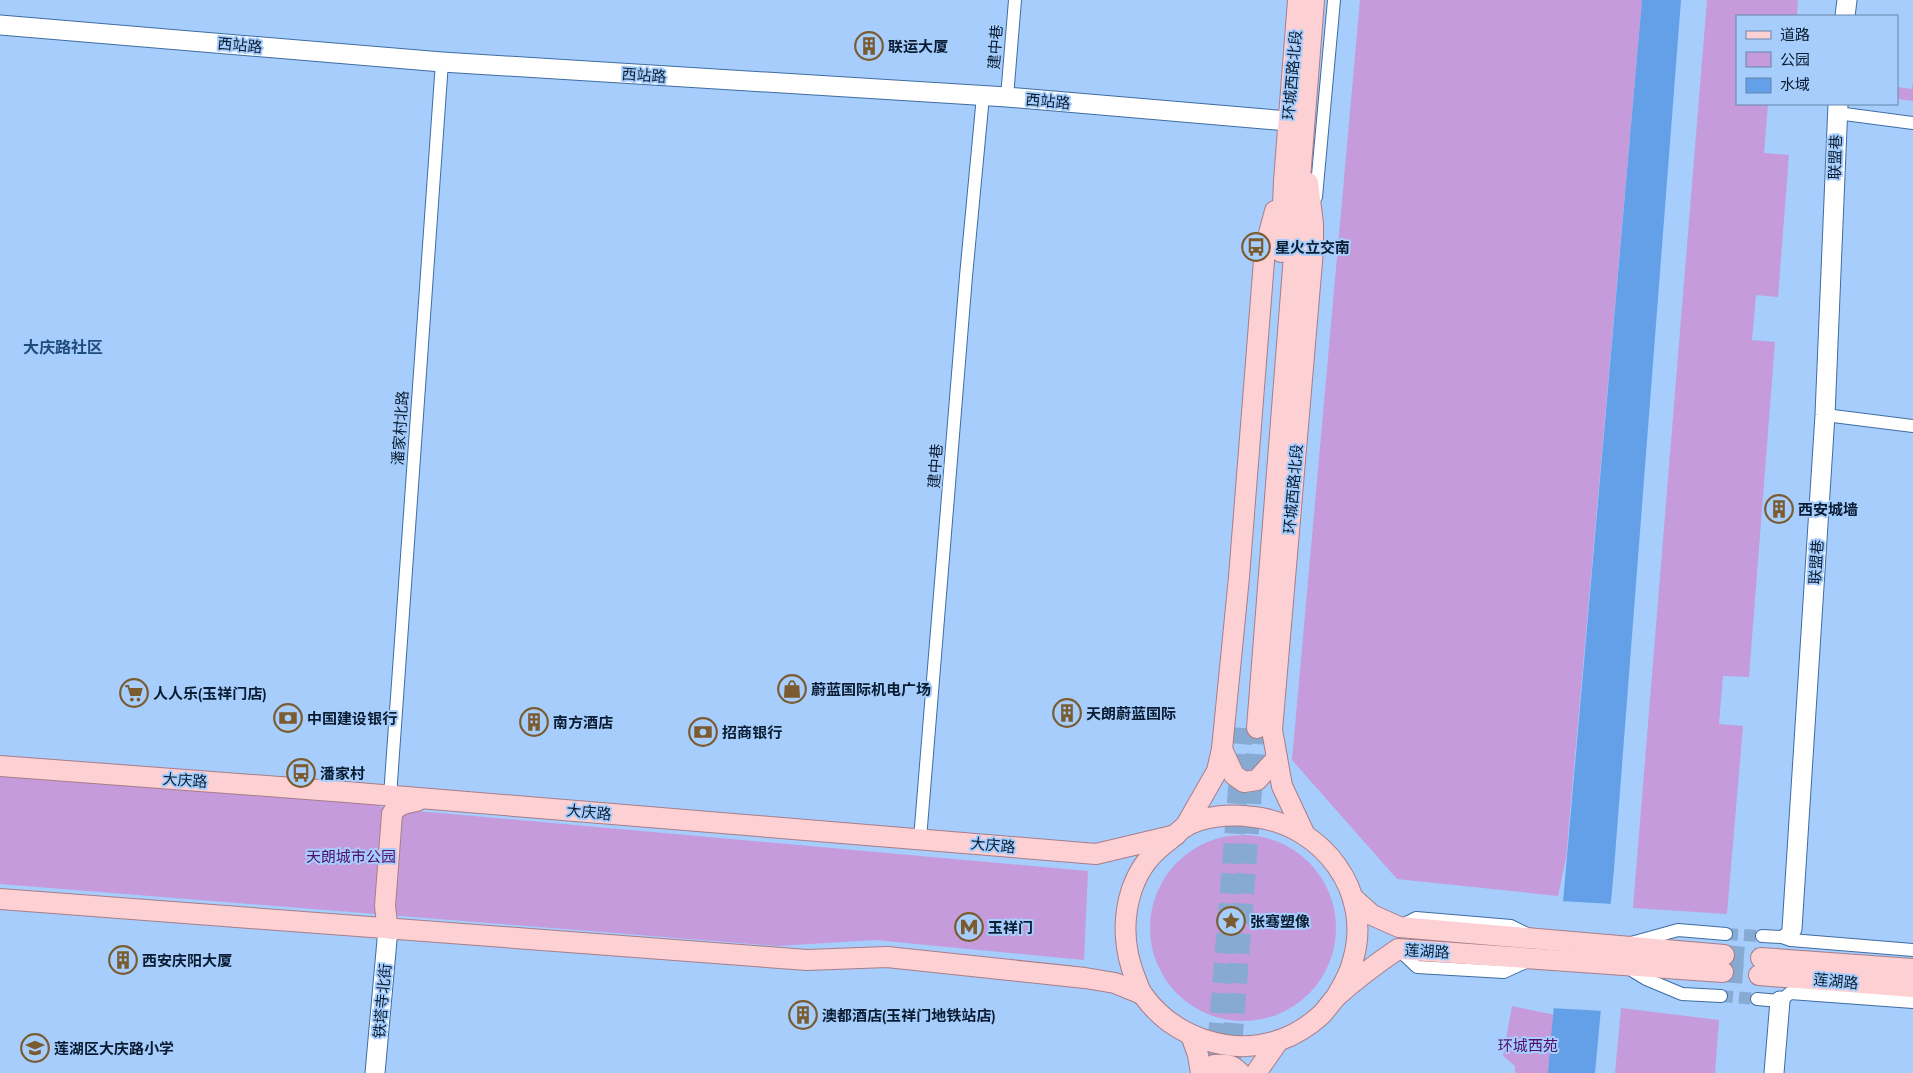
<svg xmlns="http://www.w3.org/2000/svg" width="1913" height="1073" viewBox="0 0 1913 1073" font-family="'PT Sans Narrow','Noto Sans SC',sans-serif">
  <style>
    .green { fill: #c59bdc }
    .water { fill: #64a0e7 }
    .pier { fill: #a6cdfc }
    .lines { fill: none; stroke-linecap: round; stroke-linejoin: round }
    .street-tunnel { stroke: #87aad3; stroke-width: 12; stroke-dasharray: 12 6; stroke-linecap: butt }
    .primary-tunnel { stroke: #87aad3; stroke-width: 20; stroke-dasharray: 20 10; stroke-linecap: butt }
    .street-casing { stroke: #3f6da1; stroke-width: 14 }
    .secondary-casing { stroke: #3f6da1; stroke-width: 21 }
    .primary-casing { stroke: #a77d89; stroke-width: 22 }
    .street { stroke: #fff; stroke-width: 12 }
    .secondary { stroke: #fff; stroke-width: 19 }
    .primary { stroke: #fdd0d4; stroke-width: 20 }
    .labels { text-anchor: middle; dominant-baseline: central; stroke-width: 4; stroke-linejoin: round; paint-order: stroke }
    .street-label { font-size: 15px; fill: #091c31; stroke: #a6cdfc }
    .poi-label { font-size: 15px; font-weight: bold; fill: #091c31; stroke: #a6cdfc; text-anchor: start }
    .park-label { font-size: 15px; fill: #520e6d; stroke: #a6cdfc }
    .neighbourhood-label { font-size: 16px; font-weight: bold; fill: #1f4c7f; stroke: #a6cdfc }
  </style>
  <rect width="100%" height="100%" fill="#a6cdfc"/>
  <g class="green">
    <polygon points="1360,0 1642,0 1566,858 1558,896 1397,879 1292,760"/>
    <polygon points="1707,0 1798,0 1797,16 1737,16 1737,104 1768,104 1764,153 1789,155 1778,297 1756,295 1752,340 1775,342 1749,677 1723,676 1719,724 1743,726 1727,914 1633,908"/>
    <polygon points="1913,82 1913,101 1897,99 1897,87 1912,89"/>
    <polygon points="0,773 370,801 381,807 395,809 1088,871 1084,960 875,940 777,946 0,884"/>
    <circle cx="1243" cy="928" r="93"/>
    <polygon points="1512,1006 1555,1015 1549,1073 1515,1073 1515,1066 1503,1056"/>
    <polygon points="1621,1008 1719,1020 1715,1073 1615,1073"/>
  </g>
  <polygon class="water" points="1642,0 1681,0 1614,869 1595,1073 1548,1073"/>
  <polygon class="pier" points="1560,901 1613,904 1603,1011 1551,1008"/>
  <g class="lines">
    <g class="street-tunnel">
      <polyline points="1726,934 1762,936"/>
      <polyline points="1721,996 1757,999"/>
    </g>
    <g class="primary-tunnel">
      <polyline points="1724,955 1761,958"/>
      <polyline points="1723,972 1759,975"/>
      <polyline points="1215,1073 1243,728"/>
      <polyline points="1230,1073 1257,728"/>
    </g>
    <defs>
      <g id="street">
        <polyline points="1007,97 1015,0"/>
        <polyline points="1837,113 1913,123"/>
        <polyline points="1316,197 1334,0"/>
        <polyline points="1825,415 1913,426"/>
        <polyline points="390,796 442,62"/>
        <polyline points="920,839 966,276 983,96"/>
        <polyline points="1401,926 1416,918 1511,926 1529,935"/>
        <polyline points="1762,936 1782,937 1788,932"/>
        <polyline points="1782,937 1791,940 1913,950"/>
        <polyline points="1631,943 1678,930 1726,934"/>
        <polyline points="1398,949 1417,967 1504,972 1528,961"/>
        <polyline points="1628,968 1646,979 1682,994 1721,996"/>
        <polyline points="1757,999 1780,1001 1790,993 1913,1002"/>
      </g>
      <g id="secondary">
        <polyline points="1845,16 1847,0"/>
        <polyline points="0,25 442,62 1007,97 1288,121"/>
        <polyline points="1792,929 1825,415 1838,104"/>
        <polyline points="375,1073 388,929"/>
        <polyline points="1774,1073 1780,1001"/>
      </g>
      <g id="primary">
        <polyline points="1281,252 1284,181 1298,0"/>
        <polyline points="1257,728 1314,0"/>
        <polyline points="1222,749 1234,775 1244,782 1257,780 1277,758"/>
        <polyline points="0,766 346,792 1096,854 1176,835"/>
        <polyline points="1185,827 1217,771 1222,749 1239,577 1265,248 1275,211"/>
        <polyline points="1304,833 1282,786 1272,730 1313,250 1313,224 1308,183"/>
        <polyline points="1353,898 1372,915 1399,927 1724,955"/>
        <polyline points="0,899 807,960 887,957 1085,978 1115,983 1142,994"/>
        <path d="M391,929L387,923L385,906L392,814C397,804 407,803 417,801"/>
        <polyline points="1761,958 1913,969"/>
        <polyline points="1759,975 1913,987"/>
        <path d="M1336,997C1343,985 1350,974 1353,960C1373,892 1323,825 1254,817C1232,814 1202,815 1183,828C1178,832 1173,837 1168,841C1150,855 1140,867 1132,889C1122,919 1124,951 1136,980C1138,985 1140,991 1143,995C1173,1037 1230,1057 1280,1040C1294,1035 1310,1025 1321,1015C1327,1009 1331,1002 1337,996C1356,979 1376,964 1398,949L1723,972"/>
        <polyline points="1191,1035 1198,1055 1201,1073"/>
        <path d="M1208,1073L1214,1065C1225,1064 1232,1064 1240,1073"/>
        <polyline points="1256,1073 1279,1040"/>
      </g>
    </defs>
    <use href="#street" class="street-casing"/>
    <use href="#secondary" class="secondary-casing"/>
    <use href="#primary" class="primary-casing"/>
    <use href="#street" class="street"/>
    <use href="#secondary" class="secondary"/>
    <use href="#primary" class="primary"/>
  </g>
  <defs>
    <symbol id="building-ring" viewBox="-11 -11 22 22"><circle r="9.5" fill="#a6cdfc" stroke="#7b5b30" stroke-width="1.5"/><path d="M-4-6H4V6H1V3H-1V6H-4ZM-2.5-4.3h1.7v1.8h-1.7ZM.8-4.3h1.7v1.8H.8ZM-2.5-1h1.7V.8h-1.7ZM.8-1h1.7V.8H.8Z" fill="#7b5b30"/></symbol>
    <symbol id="bus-ring" viewBox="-11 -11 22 22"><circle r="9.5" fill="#a6cdfc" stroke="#7b5b30" stroke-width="1.5"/><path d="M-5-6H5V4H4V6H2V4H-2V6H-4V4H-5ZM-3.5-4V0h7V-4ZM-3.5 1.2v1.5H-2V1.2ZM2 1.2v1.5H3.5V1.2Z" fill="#7b5b30"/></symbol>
    <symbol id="shop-ring" viewBox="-11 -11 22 22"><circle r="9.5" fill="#a6cdfc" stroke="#7b5b30" stroke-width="1.5"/><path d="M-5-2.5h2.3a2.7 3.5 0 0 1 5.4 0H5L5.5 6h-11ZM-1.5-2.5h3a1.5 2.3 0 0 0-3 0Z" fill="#7b5b30"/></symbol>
    <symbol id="supermarket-ring" viewBox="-11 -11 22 22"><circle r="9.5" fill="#a6cdfc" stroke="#7b5b30" stroke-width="1.5"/><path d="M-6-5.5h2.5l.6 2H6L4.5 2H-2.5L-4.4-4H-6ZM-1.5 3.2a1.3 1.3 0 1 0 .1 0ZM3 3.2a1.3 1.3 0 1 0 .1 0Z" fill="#7b5b30"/></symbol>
    <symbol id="bank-ring" viewBox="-11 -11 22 22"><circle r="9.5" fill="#a6cdfc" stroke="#7b5b30" stroke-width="1.5"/><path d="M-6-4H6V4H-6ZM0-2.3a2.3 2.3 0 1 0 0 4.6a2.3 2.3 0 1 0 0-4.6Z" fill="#7b5b30"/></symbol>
    <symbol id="sight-ring" viewBox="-11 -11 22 22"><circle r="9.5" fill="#a6cdfc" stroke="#7b5b30" stroke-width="1.5"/><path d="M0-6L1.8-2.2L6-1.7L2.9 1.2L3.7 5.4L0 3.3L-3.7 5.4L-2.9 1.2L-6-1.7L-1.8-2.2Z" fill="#7b5b30"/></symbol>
    <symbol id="metro-ring" viewBox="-11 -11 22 22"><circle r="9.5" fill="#a6cdfc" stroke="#7b5b30" stroke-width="1.5"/><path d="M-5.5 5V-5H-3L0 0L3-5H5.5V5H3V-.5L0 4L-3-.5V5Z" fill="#7b5b30"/></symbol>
    <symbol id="school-ring" viewBox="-11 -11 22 22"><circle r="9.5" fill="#a6cdfc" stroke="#7b5b30" stroke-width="1.5"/><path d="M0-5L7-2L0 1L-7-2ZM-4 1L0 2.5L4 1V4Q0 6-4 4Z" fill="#7b5b30"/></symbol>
  </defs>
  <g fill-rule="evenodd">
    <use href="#building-ring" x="853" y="30" width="32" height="32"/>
    <use href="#bus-ring" x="1240" y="231" width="32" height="32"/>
    <use href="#building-ring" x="1763" y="493" width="32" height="32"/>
    <use href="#shop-ring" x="776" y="673" width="32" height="32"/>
    <use href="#supermarket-ring" x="118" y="677" width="32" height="32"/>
    <use href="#building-ring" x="1051" y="697" width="32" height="32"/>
    <use href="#bank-ring" x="272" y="702" width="32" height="32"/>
    <use href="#building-ring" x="518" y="706" width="32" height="32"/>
    <use href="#bank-ring" x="687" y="716" width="32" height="32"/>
    <use href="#bus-ring" x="285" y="757" width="32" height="32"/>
    <use href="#sight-ring" x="1215" y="905" width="32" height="32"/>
    <use href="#metro-ring" x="953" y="911" width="32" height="32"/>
    <use href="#building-ring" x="107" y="944" width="32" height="32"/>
    <use href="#building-ring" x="787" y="999" width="32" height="32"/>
    <use href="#school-ring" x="19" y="1032" width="32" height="32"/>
  </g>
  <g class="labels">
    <g class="street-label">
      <text transform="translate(240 45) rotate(5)">西站路</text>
      <text transform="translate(995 47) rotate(-86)">建中巷</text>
      <text transform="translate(644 75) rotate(4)">西站路</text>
      <text transform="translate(1292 75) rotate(-85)">环城西路北段</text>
      <text transform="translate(1048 101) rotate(5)">西站路</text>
      <text transform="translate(1835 157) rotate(-88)">联盟巷</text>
      <text transform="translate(400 428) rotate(-86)">潘家村北路</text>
      <text transform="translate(935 466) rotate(-86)">建中巷</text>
      <text transform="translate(1293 489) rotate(-85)">环城西路北段</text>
      <text transform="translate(1816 562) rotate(-86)">联盟巷</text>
      <text transform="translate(185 780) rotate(4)">大庆路</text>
      <text transform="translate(589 812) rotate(5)">大庆路</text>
      <text transform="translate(993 845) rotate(5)">大庆路</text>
      <text transform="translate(1427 951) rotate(3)">莲湖路</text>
      <text transform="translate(1836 981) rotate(5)">莲湖路</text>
      <text transform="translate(382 1001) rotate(-85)">铁塔寺北街</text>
    </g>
    <g class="poi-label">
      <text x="888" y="46">联运大厦</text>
      <text x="1275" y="247">星火立交南</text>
      <text x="1798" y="509">西安城墙</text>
      <text x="811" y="689">蔚蓝国际机电广场</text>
      <text x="153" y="693">人人乐(玉祥门店)</text>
      <text x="1086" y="713">天朗蔚蓝国际</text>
      <text x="307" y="718">中国建设银行</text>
      <text x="553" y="722">南方酒店</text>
      <text x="722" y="732">招商银行</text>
      <text x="320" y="773">潘家村</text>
      <text x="1250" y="921">张骞塑像</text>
      <text x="988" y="927">玉祥门</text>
      <text x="142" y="960">西安庆阳大厦</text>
      <text x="822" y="1015">澳都酒店(玉祥门地铁站店)</text>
      <text x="54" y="1048">莲湖区大庆路小学</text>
    </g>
    <g class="park-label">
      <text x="351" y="856">天朗城市公园</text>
      <text x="1528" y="1045">环城西苑</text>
    </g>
    <g class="neighbourhood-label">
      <text x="63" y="347">大庆路社区</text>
    </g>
  </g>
  <rect x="1736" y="15" width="162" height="90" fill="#a6cdfc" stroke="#6786ab"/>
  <rect x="1746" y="31" width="25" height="8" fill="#fdd0d4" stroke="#6786ab"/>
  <text x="1780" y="40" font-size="15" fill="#091c31">道路</text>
  <rect x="1746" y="52" width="25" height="15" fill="#c59bdc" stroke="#6786ab"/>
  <text x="1780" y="65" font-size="15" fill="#091c31">公园</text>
  <rect x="1746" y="78" width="25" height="15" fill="#64a0e7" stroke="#6786ab"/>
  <text x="1780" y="90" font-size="15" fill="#091c31">水域</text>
</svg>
